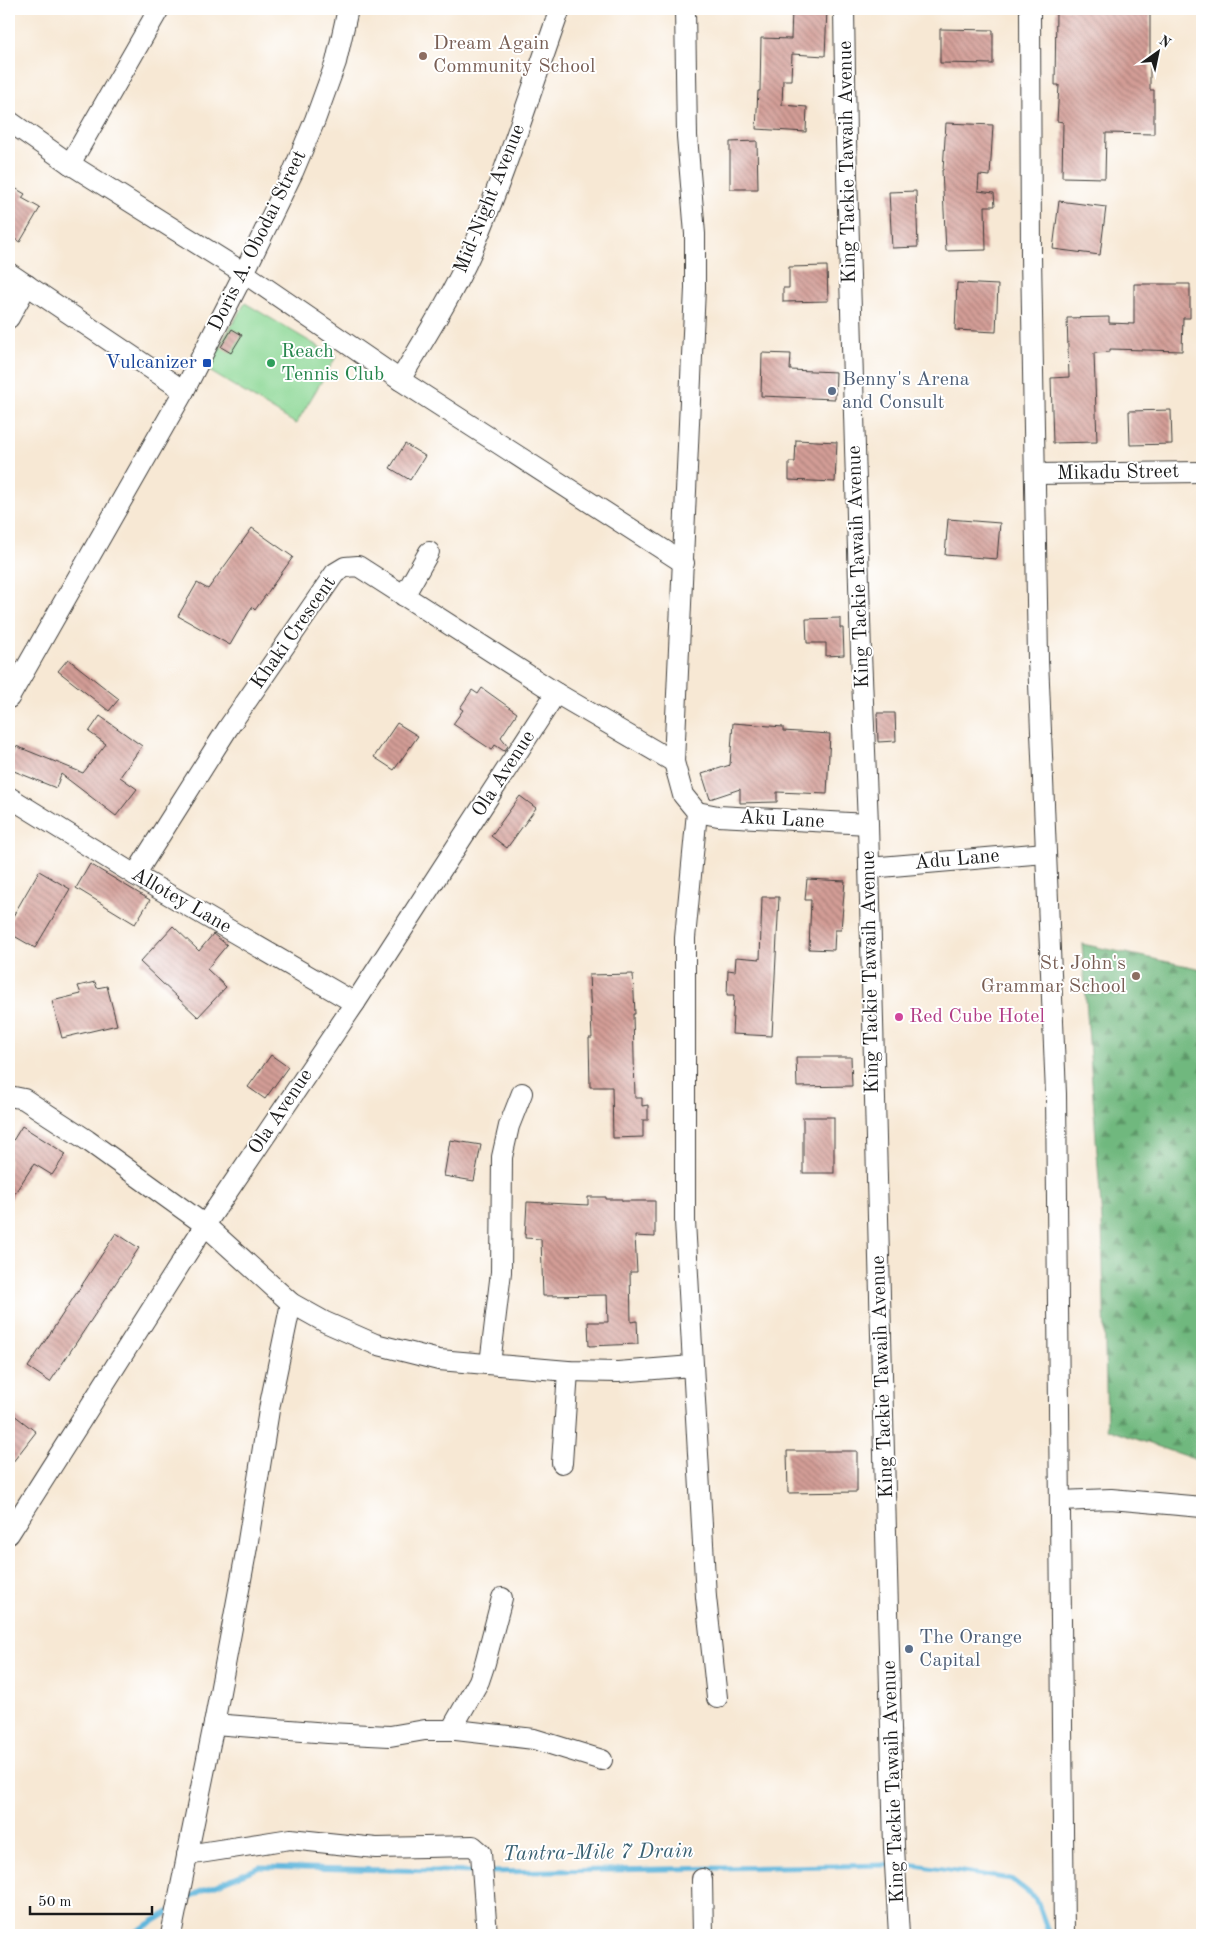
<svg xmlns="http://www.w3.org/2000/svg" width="1211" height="1944" viewBox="0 0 1211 1944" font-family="'Old Standard TT',serif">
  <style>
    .grass { fill: #8bd794; stroke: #547a58 }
    .forest { fill: url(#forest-firs); stroke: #466a4d }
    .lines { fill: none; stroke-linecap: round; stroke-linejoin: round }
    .stream { stroke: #5fb6dc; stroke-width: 5 }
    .building { fill: url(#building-back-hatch) }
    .minor-casing { stroke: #3d3b38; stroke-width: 22 }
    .minor { stroke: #fff; stroke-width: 20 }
    .education-dot { fill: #8d6e63; stroke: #fff; stroke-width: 2 }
    .transit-dot { fill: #1a4fb4; stroke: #fff; stroke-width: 2 }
    .leisure-dot { fill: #2e9e5b; stroke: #fff; stroke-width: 2 }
    .service-dot { fill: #5c6f8a; stroke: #fff; stroke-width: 2 }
    .hotel-dot { fill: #d1479c; stroke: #fff; stroke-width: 2 }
    .labels { text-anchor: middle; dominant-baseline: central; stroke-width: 4; stroke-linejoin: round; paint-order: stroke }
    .education-label { font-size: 20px; fill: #785e54; stroke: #fff; text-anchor: start }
    .street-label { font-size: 20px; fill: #1c1c1c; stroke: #fff }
    .leisure-label { font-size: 20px; fill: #27864d; stroke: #fff; text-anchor: start }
    .transit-label { font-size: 20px; fill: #164399; stroke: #fff; text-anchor: end }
    .service-label { font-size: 20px; fill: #4e5e75; stroke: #fff; text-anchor: start }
    .hotel-label { font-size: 20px; fill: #b23c85; stroke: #fff; text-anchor: start }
    .water-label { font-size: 21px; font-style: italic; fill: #3a6172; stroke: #fff }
  </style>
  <defs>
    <pattern id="forest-firs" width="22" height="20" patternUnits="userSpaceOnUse" patternTransform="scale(1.25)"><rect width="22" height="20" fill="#70b87e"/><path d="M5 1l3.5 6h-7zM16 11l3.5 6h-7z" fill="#5b9566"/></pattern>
    <pattern id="building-back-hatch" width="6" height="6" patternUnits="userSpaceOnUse" patternTransform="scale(1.25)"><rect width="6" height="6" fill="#d39d96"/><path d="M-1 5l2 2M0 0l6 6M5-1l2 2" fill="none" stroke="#aa7f7a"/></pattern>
  </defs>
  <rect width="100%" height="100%" fill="#fff"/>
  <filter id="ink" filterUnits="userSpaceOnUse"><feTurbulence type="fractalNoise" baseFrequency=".02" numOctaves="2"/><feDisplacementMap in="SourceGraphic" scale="10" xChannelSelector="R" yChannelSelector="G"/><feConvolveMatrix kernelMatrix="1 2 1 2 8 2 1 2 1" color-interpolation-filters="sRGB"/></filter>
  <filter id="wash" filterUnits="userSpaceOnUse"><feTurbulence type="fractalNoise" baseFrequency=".0096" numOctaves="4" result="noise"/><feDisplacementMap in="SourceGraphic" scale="20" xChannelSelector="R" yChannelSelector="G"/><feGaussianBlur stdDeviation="1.12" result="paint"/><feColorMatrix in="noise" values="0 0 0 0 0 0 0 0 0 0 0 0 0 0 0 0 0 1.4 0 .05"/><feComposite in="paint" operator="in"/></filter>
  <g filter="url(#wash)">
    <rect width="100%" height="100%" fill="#f7e8d4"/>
    <polygon class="grass" points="245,303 336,357 296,424 206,369"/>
    <polygon class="forest" points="1082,944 1202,969 1202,1460 1194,1459 1107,1429 1102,1222"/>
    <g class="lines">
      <g class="stream">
        <polyline points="899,1865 915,1865 1011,1879 1036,1898 1049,1934 1052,1935"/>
        <polyline points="487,1872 891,1865"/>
        <polyline points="184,1901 199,1892 260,1867 478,1872"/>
        <polyline points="131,1935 169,1912"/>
      </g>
    </g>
    <g id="blocks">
      <g class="building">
        <polygon points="792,9 827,9 825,56 792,54 791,80 783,80 782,105 807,107 806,132 756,129 758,91 760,91 761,38 791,39"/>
        <polygon points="1056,9 1150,10 1150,90 1154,90 1154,134 1106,133 1105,178 1062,177 1063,122 1057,121 1059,85 1055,85"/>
        <polygon points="940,29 993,30 993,64 940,63"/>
        <polygon points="946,123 993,125 990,176 979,175 978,191 994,193 995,206 985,206 986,250 946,251 942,170 943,170"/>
        <polygon points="757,141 758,189 730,189 730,142"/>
        <polygon points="13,187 25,194 22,198 40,208 20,242 9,236 9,190 10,191"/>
        <polygon points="916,191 918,247 892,248 889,192"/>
        <polygon points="1059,201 1106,207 1100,255 1053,249"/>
        <polygon points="827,266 828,301 783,302 783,288 789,288 789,267"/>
        <polygon points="957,283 998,285 996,332 955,330"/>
        <polygon points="1134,284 1190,284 1190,318 1183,318 1182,351 1110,349 1110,352 1094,353 1097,442 1053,443 1051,378 1069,377 1067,318 1109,317 1109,323 1134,324"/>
        <polygon points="232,329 242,335 231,353 221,347"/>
        <polygon points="762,353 791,354 790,370 836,372 835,399 761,396"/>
        <polygon points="1171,410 1172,444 1130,445 1129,411"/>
        <polygon points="796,440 837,442 835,482 789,480 789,462 795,462"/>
        <polygon points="405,444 425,456 410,480 390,468"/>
        <polygon points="948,519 1000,523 997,559 945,555"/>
        <polygon points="252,528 293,557 255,610 252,607 230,645 178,616 197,583 208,589"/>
        <polygon points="840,618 840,628 843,628 844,655 826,656 826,643 807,643 806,619"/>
        <polygon points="68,659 119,699 109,711 58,671"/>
        <polygon points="482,688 517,713 501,737 508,746 504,751 495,745 492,750 453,724 463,710 460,708 472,690 478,694"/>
        <polygon points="877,713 895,713 896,741 878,742"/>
        <polygon points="100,716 142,746 120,777 137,789 116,816 61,774 56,788 9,769 16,746 83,773 106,744 89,732"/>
        <polygon points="397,723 418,736 394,770 374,757"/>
        <polygon points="733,723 783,727 783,731 830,734 827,794 777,792 777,802 740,803 740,789 710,799 702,774 730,765"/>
        <polygon points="520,796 536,808 507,848 491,836"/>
        <polygon points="90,864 150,900 135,924 76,888"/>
        <polygon points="39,871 70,889 35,948 9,933 9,923"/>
        <polygon points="807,879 845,881 841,930 835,930 834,950 809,949 811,900 805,900"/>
        <polygon points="762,897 779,897 772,1036 732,1034 734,995 727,995 728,970 735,971 736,957 760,959"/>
        <polygon points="173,926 199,951 213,934 227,945 207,969 226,987 198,1017 140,962"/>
        <polygon points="633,974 635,1014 633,1014 635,1098 642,1098 642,1106 648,1105 648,1120 643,1120 643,1137 613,1138 612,1087 590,1087 589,1038 592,1038 589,975"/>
        <polygon points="95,982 97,988 107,986 117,1025 62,1038 52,1001 81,994 78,986"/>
        <polygon points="271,1055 288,1067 265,1099 248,1087"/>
        <polygon points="796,1057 851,1057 852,1086 797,1087"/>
        <rect x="803" y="1117" width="31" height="56"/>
        <polygon points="22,1126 66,1154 52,1175 34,1164 9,1202 9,1147"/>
        <polygon points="450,1140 481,1145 474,1181 444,1176"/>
        <polygon points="588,1197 606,1197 606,1199 622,1199 622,1201 655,1201 655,1237 635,1236 637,1272 630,1272 631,1322 637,1321 638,1344 589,1346 588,1322 608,1322 607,1295 543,1296 541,1239 525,1238 527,1202 588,1205"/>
        <polygon points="116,1233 139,1248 50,1382 28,1367"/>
        <polygon points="9,1411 36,1432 9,1467"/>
        <polygon points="787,1451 857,1451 857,1492 788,1493"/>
      </g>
    </g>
  </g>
  <g filter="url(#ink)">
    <use href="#blocks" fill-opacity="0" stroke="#3d3b38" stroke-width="1"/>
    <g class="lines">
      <defs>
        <g id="minor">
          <polyline points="685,9 687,136 695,234 695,288 674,762 683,795 697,812 685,938 685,1221 706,1597 717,1698"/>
          <polyline points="844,9 846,140 861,653 868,824 894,1847 899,1935"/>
          <polyline points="1030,9 1031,255 1038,659 1056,1094 1064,1935"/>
          <polyline points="9,121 70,164 244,273 400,380 684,563"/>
          <polyline points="70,164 159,9"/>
          <polyline points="9,273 184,391"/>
          <polyline points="9,318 27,285"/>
          <path d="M400,380C425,338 452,296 472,251C506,172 531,90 560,9"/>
          <polyline points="1035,474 1202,472"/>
          <polyline points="404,596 429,552"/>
          <polyline points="9,698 184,391 244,273 293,172 315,120 336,62 348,9"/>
          <polyline points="9,797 135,875 355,1003"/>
          <polyline points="697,812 718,816 868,824"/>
          <polyline points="869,868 1045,853"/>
          <polyline points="135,875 228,728 335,573 345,567 358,566 556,693 674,762"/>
          <polyline points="9,1096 24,1099 87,1140 205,1225 291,1303 325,1322 375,1344 439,1360 568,1371 618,1372 692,1366"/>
          <polyline points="490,1364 501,1272 502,1157 509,1126 522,1093"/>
          <polyline points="562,1463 568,1371"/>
          <polyline points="1060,1501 1111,1499 1202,1507"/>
          <polyline points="9,1534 205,1225 355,1003 556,693"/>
          <polyline points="214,1724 328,1733 390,1736 425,1730 456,1730 534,1739 602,1760"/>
          <polyline points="451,1730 479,1681 485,1663 502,1598"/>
          <polyline points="187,1855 290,1839 376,1848 473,1846 481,1853 487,1935"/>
          <polyline points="702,1879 703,1935"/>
          <polyline points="171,1935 214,1724 247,1547 270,1404 291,1303"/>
        </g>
      </defs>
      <use href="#minor" class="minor-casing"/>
      <use href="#minor" class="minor"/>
    </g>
  </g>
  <g class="education-dot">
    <circle cx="423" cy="56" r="5"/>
    <circle cx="1136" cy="976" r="5"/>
  </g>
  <rect class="transit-dot" x="202" y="358" width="10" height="10" rx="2.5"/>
  <circle class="leisure-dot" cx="271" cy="363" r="5"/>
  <g class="service-dot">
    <circle cx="832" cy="391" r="5"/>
    <circle cx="909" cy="1649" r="5"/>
  </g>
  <circle class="hotel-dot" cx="899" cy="1017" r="5"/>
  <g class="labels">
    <g class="education-label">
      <text x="433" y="44">Dream Again<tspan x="433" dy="23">Community School</tspan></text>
      <text x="1126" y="964" text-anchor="end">St. John's<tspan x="1126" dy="23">Grammar School</tspan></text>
    </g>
    <g class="street-label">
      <text transform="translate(848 162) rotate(-91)">King Tackie Tawaih Avenue</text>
      <text transform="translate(490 199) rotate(-68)">Mid-Night Avenue</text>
      <text transform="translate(258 241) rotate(-64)">Doris A. Obodai Street</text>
      <text transform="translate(1118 473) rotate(-1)">Mikadu Street</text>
      <text transform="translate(859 567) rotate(-92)">King Tackie Tawaih Avenue</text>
      <text transform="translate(294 633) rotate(-55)">Khaki Crescent</text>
      <text transform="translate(504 774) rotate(-57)">Ola Avenue</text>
      <text transform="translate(782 820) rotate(3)">Aku Lane</text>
      <text transform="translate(957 860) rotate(-5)">Adu Lane</text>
      <text transform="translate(181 901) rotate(30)">Allotey Lane</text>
      <text transform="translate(871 972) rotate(-91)">King Tackie Tawaih Avenue</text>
      <text transform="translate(281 1112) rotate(-56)">Ola Avenue</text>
      <text transform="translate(883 1377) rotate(-92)">King Tackie Tawaih Avenue</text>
      <text transform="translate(894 1782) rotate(-92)">King Tackie Tawaih Avenue</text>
    </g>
    <g class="leisure-label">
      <text x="281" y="352">Reach<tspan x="281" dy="23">Tennis Club</tspan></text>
    </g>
    <g class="transit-label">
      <text x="197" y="363">Vulcanizer</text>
    </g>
    <g class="service-label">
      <text x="842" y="380">Benny's Arena<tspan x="842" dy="23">and Consult</tspan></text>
      <text x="919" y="1638">The Orange<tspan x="919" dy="23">Capital</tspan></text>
    </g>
    <g class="hotel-label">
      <text x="909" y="1017">Red Cube Hotel</text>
    </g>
    <g class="water-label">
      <text transform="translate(598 1853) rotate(-1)">Tantra-Mile 7 Drain</text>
    </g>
  </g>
  <rect width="1211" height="1944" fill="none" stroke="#fff" stroke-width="30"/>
  <g transform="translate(1158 52) rotate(33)" stroke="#ffffff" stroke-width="4" paint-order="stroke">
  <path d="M0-4L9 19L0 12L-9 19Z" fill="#1c1c1c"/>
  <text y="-8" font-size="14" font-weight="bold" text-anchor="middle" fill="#1c1c1c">N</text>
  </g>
  <path d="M30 1906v8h122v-8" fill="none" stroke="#1c1c1c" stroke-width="2.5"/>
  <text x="38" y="1906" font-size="15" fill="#1c1c1c" stroke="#ffffff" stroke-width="4" paint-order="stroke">50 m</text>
</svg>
